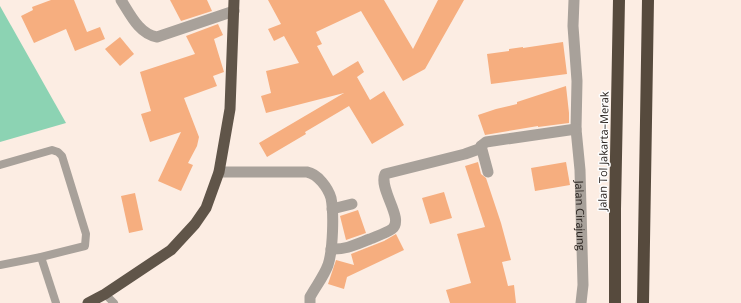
<svg xmlns="http://www.w3.org/2000/svg" width="741" height="303" viewBox="0 0 741 303" font-family="'Open Sans',sans-serif">
  <style>
    .green { fill: #8cd3b3 }
    .building { fill: #f6ae7f }
    .lines { fill: none; stroke-linecap: round; stroke-linejoin: round }
    .service { stroke: #a8a19a; stroke-width: 8 }
    .minor { stroke: #a8a19a; stroke-width: 11 }
    .trunk { stroke: #605549; stroke-width: 11 }
    .motorway { stroke: #564a3d; stroke-width: 12 }
    .labels { text-anchor: middle; dominant-baseline: central; stroke-width: 3; stroke-linejoin: round; paint-order: stroke }
    .street-label { font-size: 11px; fill: #28211d; stroke: #fdfdfd }
  </style>
  <rect width="100%" height="100%" fill="#fcede3"/>
  <polygon class="green" points="0,6 66,123 0,142"/>
  <g class="building">
    <polygon points="51,0 74,0 87,32 100,27 105,39 75,51 66,29 34,43 21,16 33,10 32,7"/>
    <polygon points="170,0 207,0 212,11 181,21"/>
    <polygon points="268,0 384,0 413,49 438,0 464,0 425,69 403,81 361,11 316,32 322,44 317,46 333,76 358,61 364,72 357,77 370,100 384,91 404,125 372,144 349,106 305,132 306,134 267,157 259,143 344,93 266,113 261,96 271,93 266,71 299,63 284,36 274,41 268,29 281,24"/>
    <polygon points="218,24 223,35 214,39 224,72 213,76 217,86 184,98 199,137 197,146 188,163 193,165 181,191 158,181 181,132 150,142 141,114 151,111 140,72 195,54 186,36"/>
    <polygon points="120,37 134,54 120,66 105,49"/>
    <polygon points="563,42 567,74 491,84 487,54 509,51 509,49 523,47 523,48"/>
    <polygon points="566,86 569,113 569,123 538,127 538,126 485,135 478,115 496,109 517,104 517,102"/>
    <polygon points="478,162 481,174 486,178 501,223 511,260 502,262 508,286 514,285 516,303 450,303 446,290 471,283 457,234 485,227 465,166"/>
    <polygon points="566,162 570,185 535,191 531,168"/>
    <polygon points="444,192 452,218 430,224 422,198"/>
    <polygon points="135,193 143,230 129,233 121,196"/>
    <polygon points="358,210 366,233 346,240 340,216"/>
    <polygon points="396,234 404,250 347,277 344,289 328,284 336,260 354,265 351,254 384,241"/>
  </g>
  <g class="lines">
    <g class="service">
      <polyline points="0,165 52,150 58,152 62,156 86,234 85,246 41,257 0,265"/>
      <polyline points="41,257 56,303"/>
      <polyline points="105,294 114,303"/>
    </g>
    <g class="minor">
      <path d="M121,0C130,14 139,34 157,37L234,11"/>
      <path id="s1" d="M574,0L573,26L577,81L576,129L580,170L583,285L581,303"/>
      <polyline points="481,146 488,172"/>
      <path d="M219,172H307C318,174 328,188 331,198C334,213 333,250 328,265C324,276 316,286 310,297V303"/>
      <polyline points="332,209 352,204"/>
      <path d="M331,249C346,250 357,244 370,239C377,236 386,233 392,229C405,219 378,189 385,174L465,154L479,149L481,146L486,142L576,129"/>
    </g>
    <polyline class="trunk" points="88,303 105,294 171,250 195,224 206,208 219,172 230,109 234,0"/>
    <g class="motorway">
      <polyline points="615,303 615,209 619,0"/>
      <polyline points="643,303 648,0"/>
    </g>
  </g>
  <g class="labels">
    <g class="street-label">
      <text transform="translate(603 151) rotate(-89)">Jalan Tol Jakarta–Merak</text>
      <text stroke="none"><textPath href="#s1" startOffset="216">Jalan Cirajung</textPath></text>
    </g>
  </g>
</svg>
